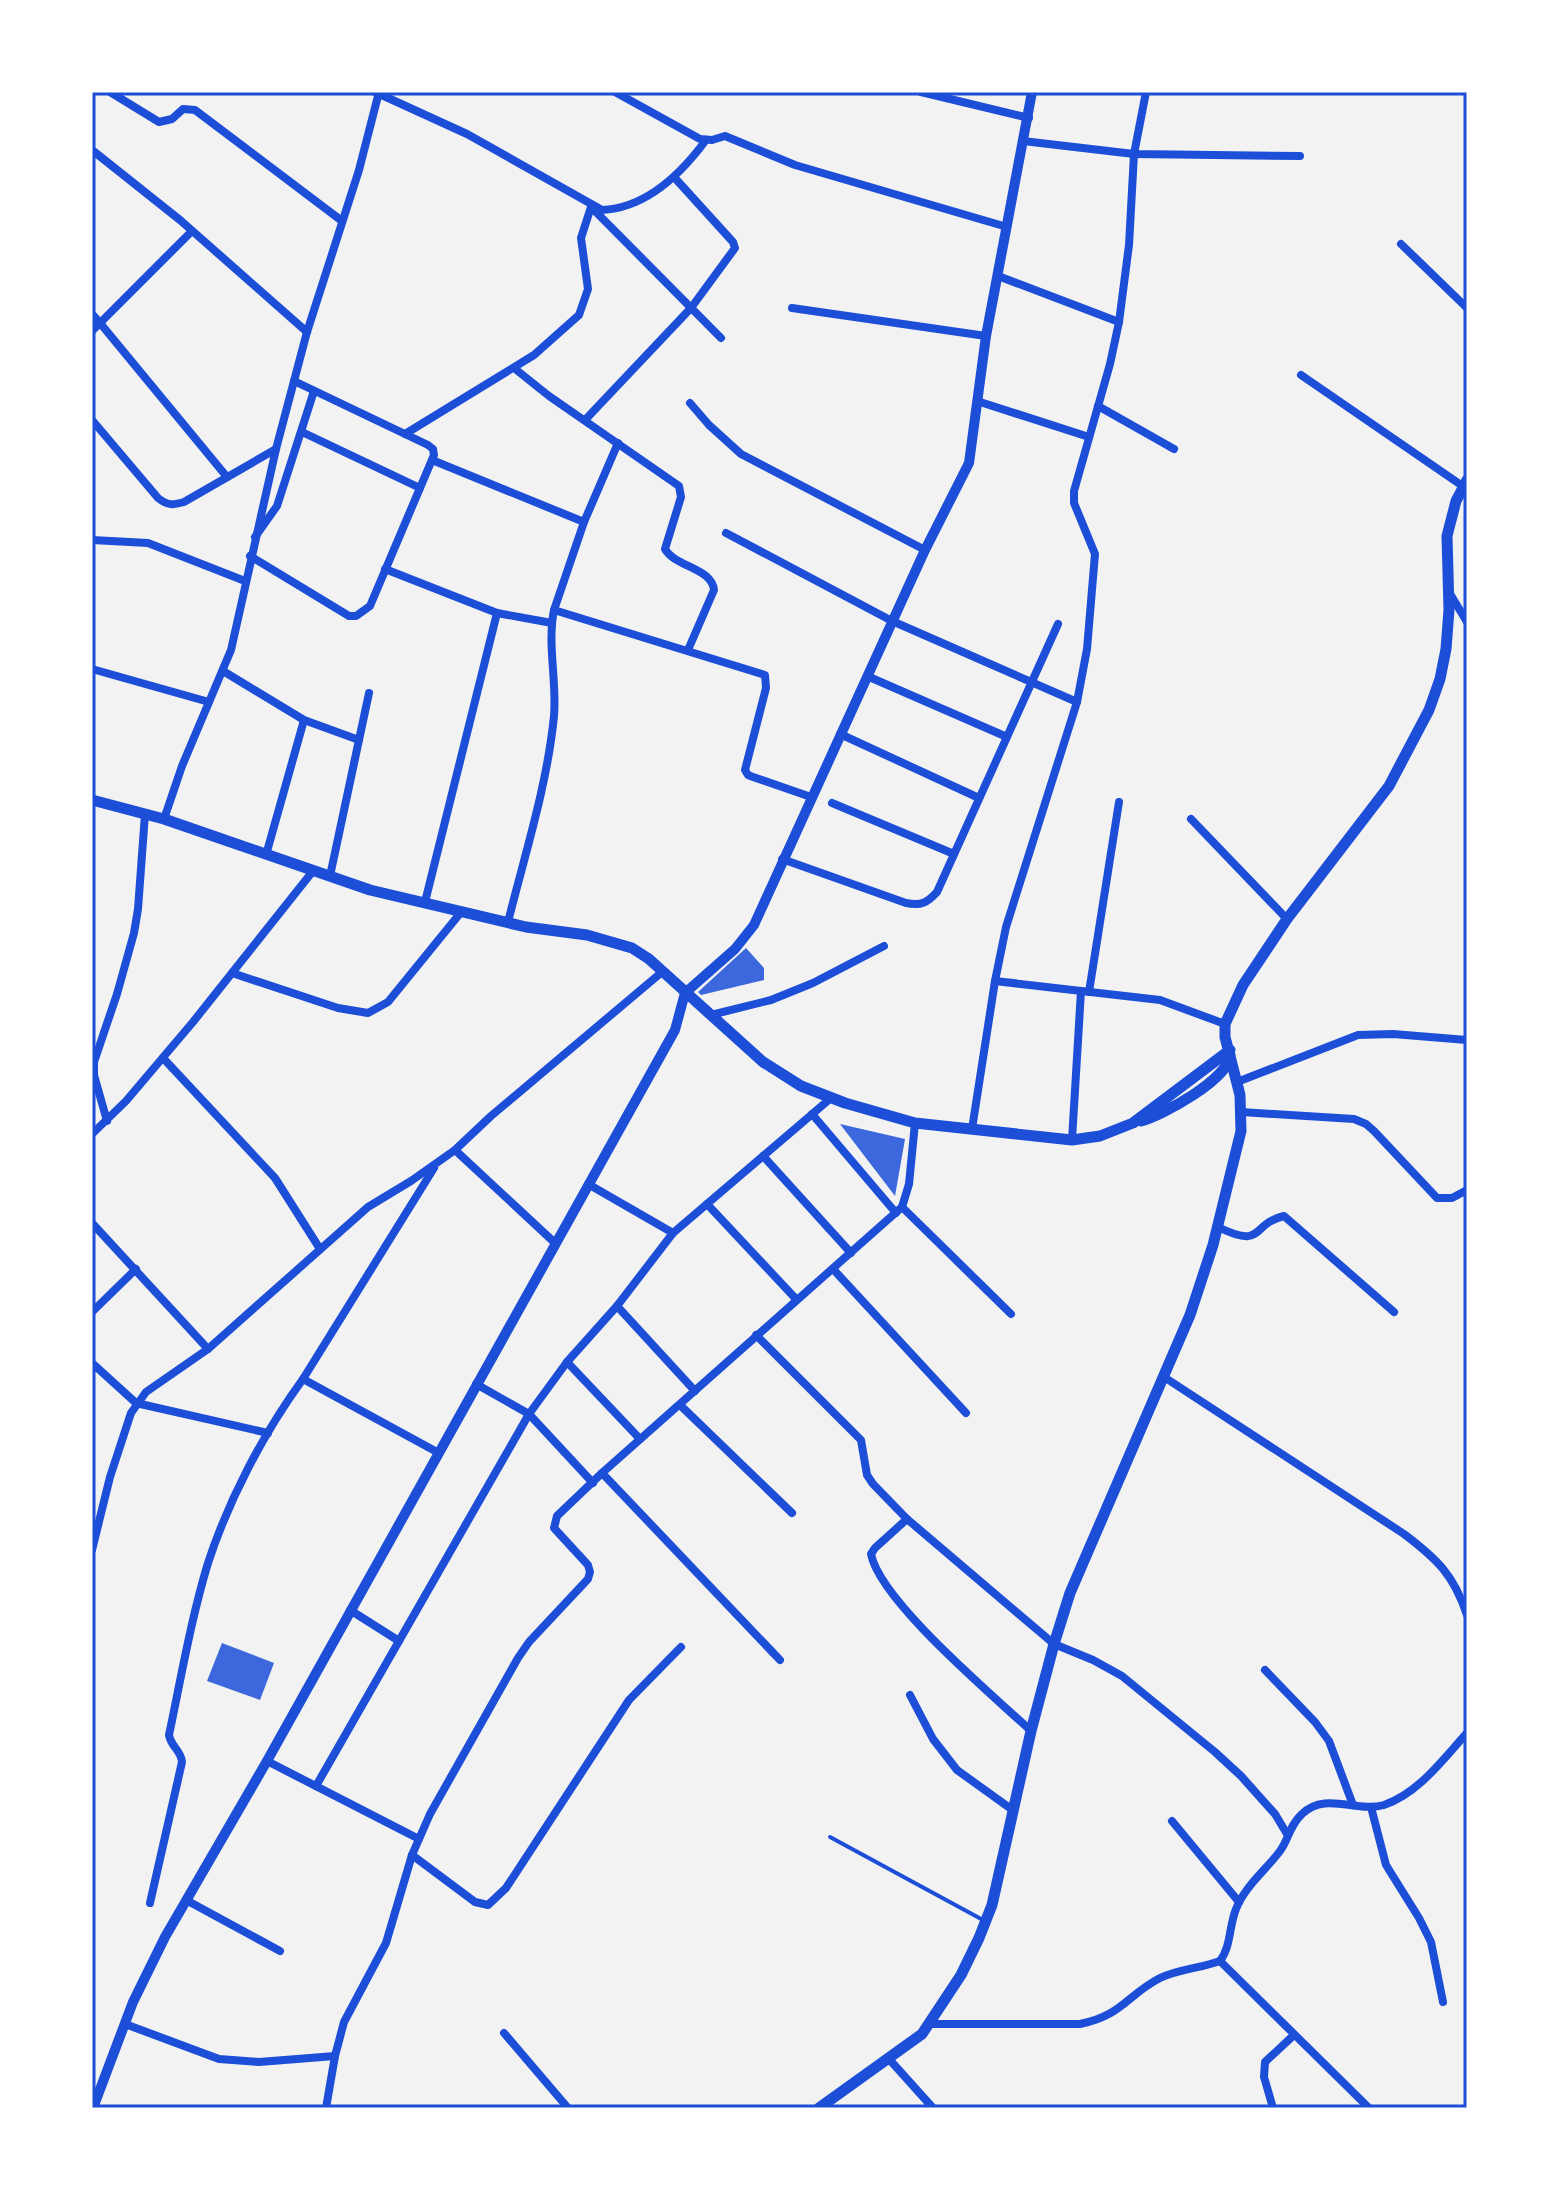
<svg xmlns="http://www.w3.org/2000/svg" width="1559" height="2200" viewBox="0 0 1559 2200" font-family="'Work Sans',sans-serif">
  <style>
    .building { fill: #3d67dc }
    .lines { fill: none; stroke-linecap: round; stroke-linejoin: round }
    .service { stroke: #1d4ed8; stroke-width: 4 }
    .minor { stroke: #1d4ed8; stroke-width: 8 }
    .tertiary { stroke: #1d4ed8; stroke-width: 10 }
    .secondary { stroke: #1d4ed8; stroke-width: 11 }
    .neatline { fill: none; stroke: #1d4ed8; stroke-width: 3 }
  </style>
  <rect width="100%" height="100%" fill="#f2f2f2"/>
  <g class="building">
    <polygon points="746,948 764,968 764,980 701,995 698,992"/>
    <polygon points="840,1124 905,1139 895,1196"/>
    <polygon points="222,1643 274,1663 260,1700 207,1681"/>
  </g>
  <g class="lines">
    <polyline class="service" points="830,1837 983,1920"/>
    <g class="minor">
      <polyline points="110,92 159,122 172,119 183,109 195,110 342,221"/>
      <path d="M375,92L467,134L602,210C646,208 681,174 706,140"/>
      <polyline points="615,92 700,139 712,140 725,136 795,165 1007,227"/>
      <polyline points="921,92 1029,118"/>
      <polyline points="1023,141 1134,154 1300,156"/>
      <polyline points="92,150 180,220 307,332"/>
      <polyline points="192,231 100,323 227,477"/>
      <polyline points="1401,244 1467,308"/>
      <polyline points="998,276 1119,322"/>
      <polyline points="792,308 986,336"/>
      <polyline points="92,314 100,323 92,331"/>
      <path d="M514,368L549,396L679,486L681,497L665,549C675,567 712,568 714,590L688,650"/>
      <polyline points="1301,375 1464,487"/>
      <polyline points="977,401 1089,437"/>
      <polyline points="690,403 709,425 741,454 925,550"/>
      <polyline points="1098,406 1174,449"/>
      <path d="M92,420L158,498C168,506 173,505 184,502L276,449"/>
      <polyline points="585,420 691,308 735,248 733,242 674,177"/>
      <polyline points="302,432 420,488"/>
      <polyline points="405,434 534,355 579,315 588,289 581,238 591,207 721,338"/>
      <polyline points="432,460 584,522"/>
      <polyline points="726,533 892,621 1077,702"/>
      <polyline points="255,537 277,506 314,391"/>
      <polyline points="92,540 148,543 245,581"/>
      <polyline points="250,556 349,616 356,616 370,606 434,455 433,449 428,445 294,381"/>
      <polyline points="385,569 497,613 552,623"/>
      <polyline points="1449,592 1467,622"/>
      <polyline points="554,610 765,675 766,688 745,770 748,775 753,777 811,797"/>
      <polyline points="92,669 209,702"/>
      <polyline points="223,671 304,720 359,740"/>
      <polyline points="867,676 1007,737"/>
      <polyline points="840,734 979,798"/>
      <polyline points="832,803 954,854"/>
      <polyline points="164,819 182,766 231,650 276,449 307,332 359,170 379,92"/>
      <polyline points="1191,819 1287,919"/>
      <polyline points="266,855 304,720"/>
      <path d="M782,859L906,903C921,906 927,903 937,892L1058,624"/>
      <polyline points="330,876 369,693"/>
      <polyline points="425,902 497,613"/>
      <path d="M508,922C525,854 547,786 554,716C557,681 547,644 554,610L584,522L618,443"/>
      <polyline points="232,973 338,1008 368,1013 388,1002 462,911"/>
      <polyline points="995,981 1160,1000 1225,1024"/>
      <polyline points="1089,992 1119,802"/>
      <polyline points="711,1015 771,1000 813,983 884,946"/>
      <polyline points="163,1058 275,1178 320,1249"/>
      <polyline points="1237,1082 1358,1035 1393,1034 1467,1040"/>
      <polyline points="1241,1112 1354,1119 1366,1124 1374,1131 1437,1198 1452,1198 1467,1190"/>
      <polyline points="812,1114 896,1213"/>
      <polyline points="107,1121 94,1075 94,1062 117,994 134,933 138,909 145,814"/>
      <polyline points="972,1129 995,981 1006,927 1077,702 1087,649 1095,554 1074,503 1074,491 1110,364 1119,322 1129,245 1134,154 1146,92"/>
      <polyline points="92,1134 126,1101 193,1022 313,871"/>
      <polyline points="1072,1140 1081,991"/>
      <polyline points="455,1150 555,1243"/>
      <polyline points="763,1156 851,1253"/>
      <polyline points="588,1184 673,1233"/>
      <polyline points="707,1204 796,1299"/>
      <polyline points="902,1207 1011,1314"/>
      <polyline points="92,1223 208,1349"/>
      <path d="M1218,1227C1265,1250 1250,1224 1284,1216L1394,1312"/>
      <polyline points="833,1269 966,1413"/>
      <polyline points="617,1306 695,1391"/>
      <polyline points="92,1312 136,1269"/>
      <polyline points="756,1335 861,1440 867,1475 873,1484 907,1519 1054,1644 1093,1660 1122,1676 1215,1752 1241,1776 1275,1814 1287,1834"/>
      <polyline points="567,1362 640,1439"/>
      <polyline points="92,1363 136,1403 268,1433"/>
      <path d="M1164,1377L1404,1534C1437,1559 1454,1575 1467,1615"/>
      <polyline points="303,1379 437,1452"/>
      <polyline points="476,1384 529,1414 593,1483"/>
      <polyline points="680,1405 792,1513"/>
      <polyline points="602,1473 780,1660"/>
      <path d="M907,1519L875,1548L871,1554C880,1601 994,1696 1031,1731"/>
      <polyline points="92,1550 110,1477 131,1413 146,1392 208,1349 368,1207 411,1181 455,1150 491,1116 662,972"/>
      <polyline points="350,1610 399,1641"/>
      <polyline points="1265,1670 1315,1722 1329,1741 1353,1805"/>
      <polyline points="910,1695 933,1739 957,1770 1014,1811"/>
      <polyline points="267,1761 419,1839"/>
      <polyline points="316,1786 529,1414 567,1362 617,1306 673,1233 831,1098"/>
      <polyline points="1371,1807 1386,1865 1419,1918 1431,1942 1443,2002"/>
      <polyline points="1172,1821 1239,1902"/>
      <polyline points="412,1855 475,1902 488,1905 506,1888 629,1700 681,1647"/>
      <polyline points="186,1900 280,1951"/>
      <path d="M150,1903L182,1762C181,1750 171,1747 169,1735C181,1678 191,1619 208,1563C229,1499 263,1434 303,1379L434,1168"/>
      <polyline points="1220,1961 1369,2108"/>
      <polyline points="125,2024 219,2059 259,2062 335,2056"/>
      <path d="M930,2024H1080C1123,2015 1127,1995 1160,1978C1179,1969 1201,1968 1220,1961C1231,1947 1229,1926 1236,1909C1245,1886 1266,1870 1280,1851C1289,1839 1289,1826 1302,1814C1325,1791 1357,1813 1384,1805C1419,1793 1443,1759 1467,1733"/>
      <polyline points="504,2033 568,2108"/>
      <polyline points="889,2059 933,2108"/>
      <polyline points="326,2108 335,2056 344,2022 386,1943 412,1855 430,1814 518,1658 529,1642 588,1579 590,1572 588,1565 554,1528 557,1516 602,1473 902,1207 909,1184 915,1123"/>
      <polyline points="1273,2108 1264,2077 1265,2062 1294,2035"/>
    </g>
    <polyline class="tertiary" points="93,2108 133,2002 165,1937 267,1761 675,1030 685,993 735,949 754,925 925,550 969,463 986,336 1032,92"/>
    <g class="secondary">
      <polyline points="92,800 164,819 370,890 526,927 587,935 632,948 649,959 763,1062 801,1086 845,1103 915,1123 1072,1140 1100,1136 1133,1123 1230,1050"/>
      <path d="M1141,1121C1163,1115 1229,1079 1230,1055"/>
      <polyline points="819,2108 922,2034 961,1975 979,1938 992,1905 1031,1731 1054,1644 1070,1593 1190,1315 1213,1245 1241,1131 1240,1095 1225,1037 1225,1024 1243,985 1287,919 1389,786 1429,710 1440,679 1446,649 1449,610 1447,536 1456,501 1467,480"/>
    </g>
  </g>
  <rect width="1559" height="2200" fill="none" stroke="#ffffff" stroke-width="188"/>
  <rect x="94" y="94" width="1371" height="2012" class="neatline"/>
</svg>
